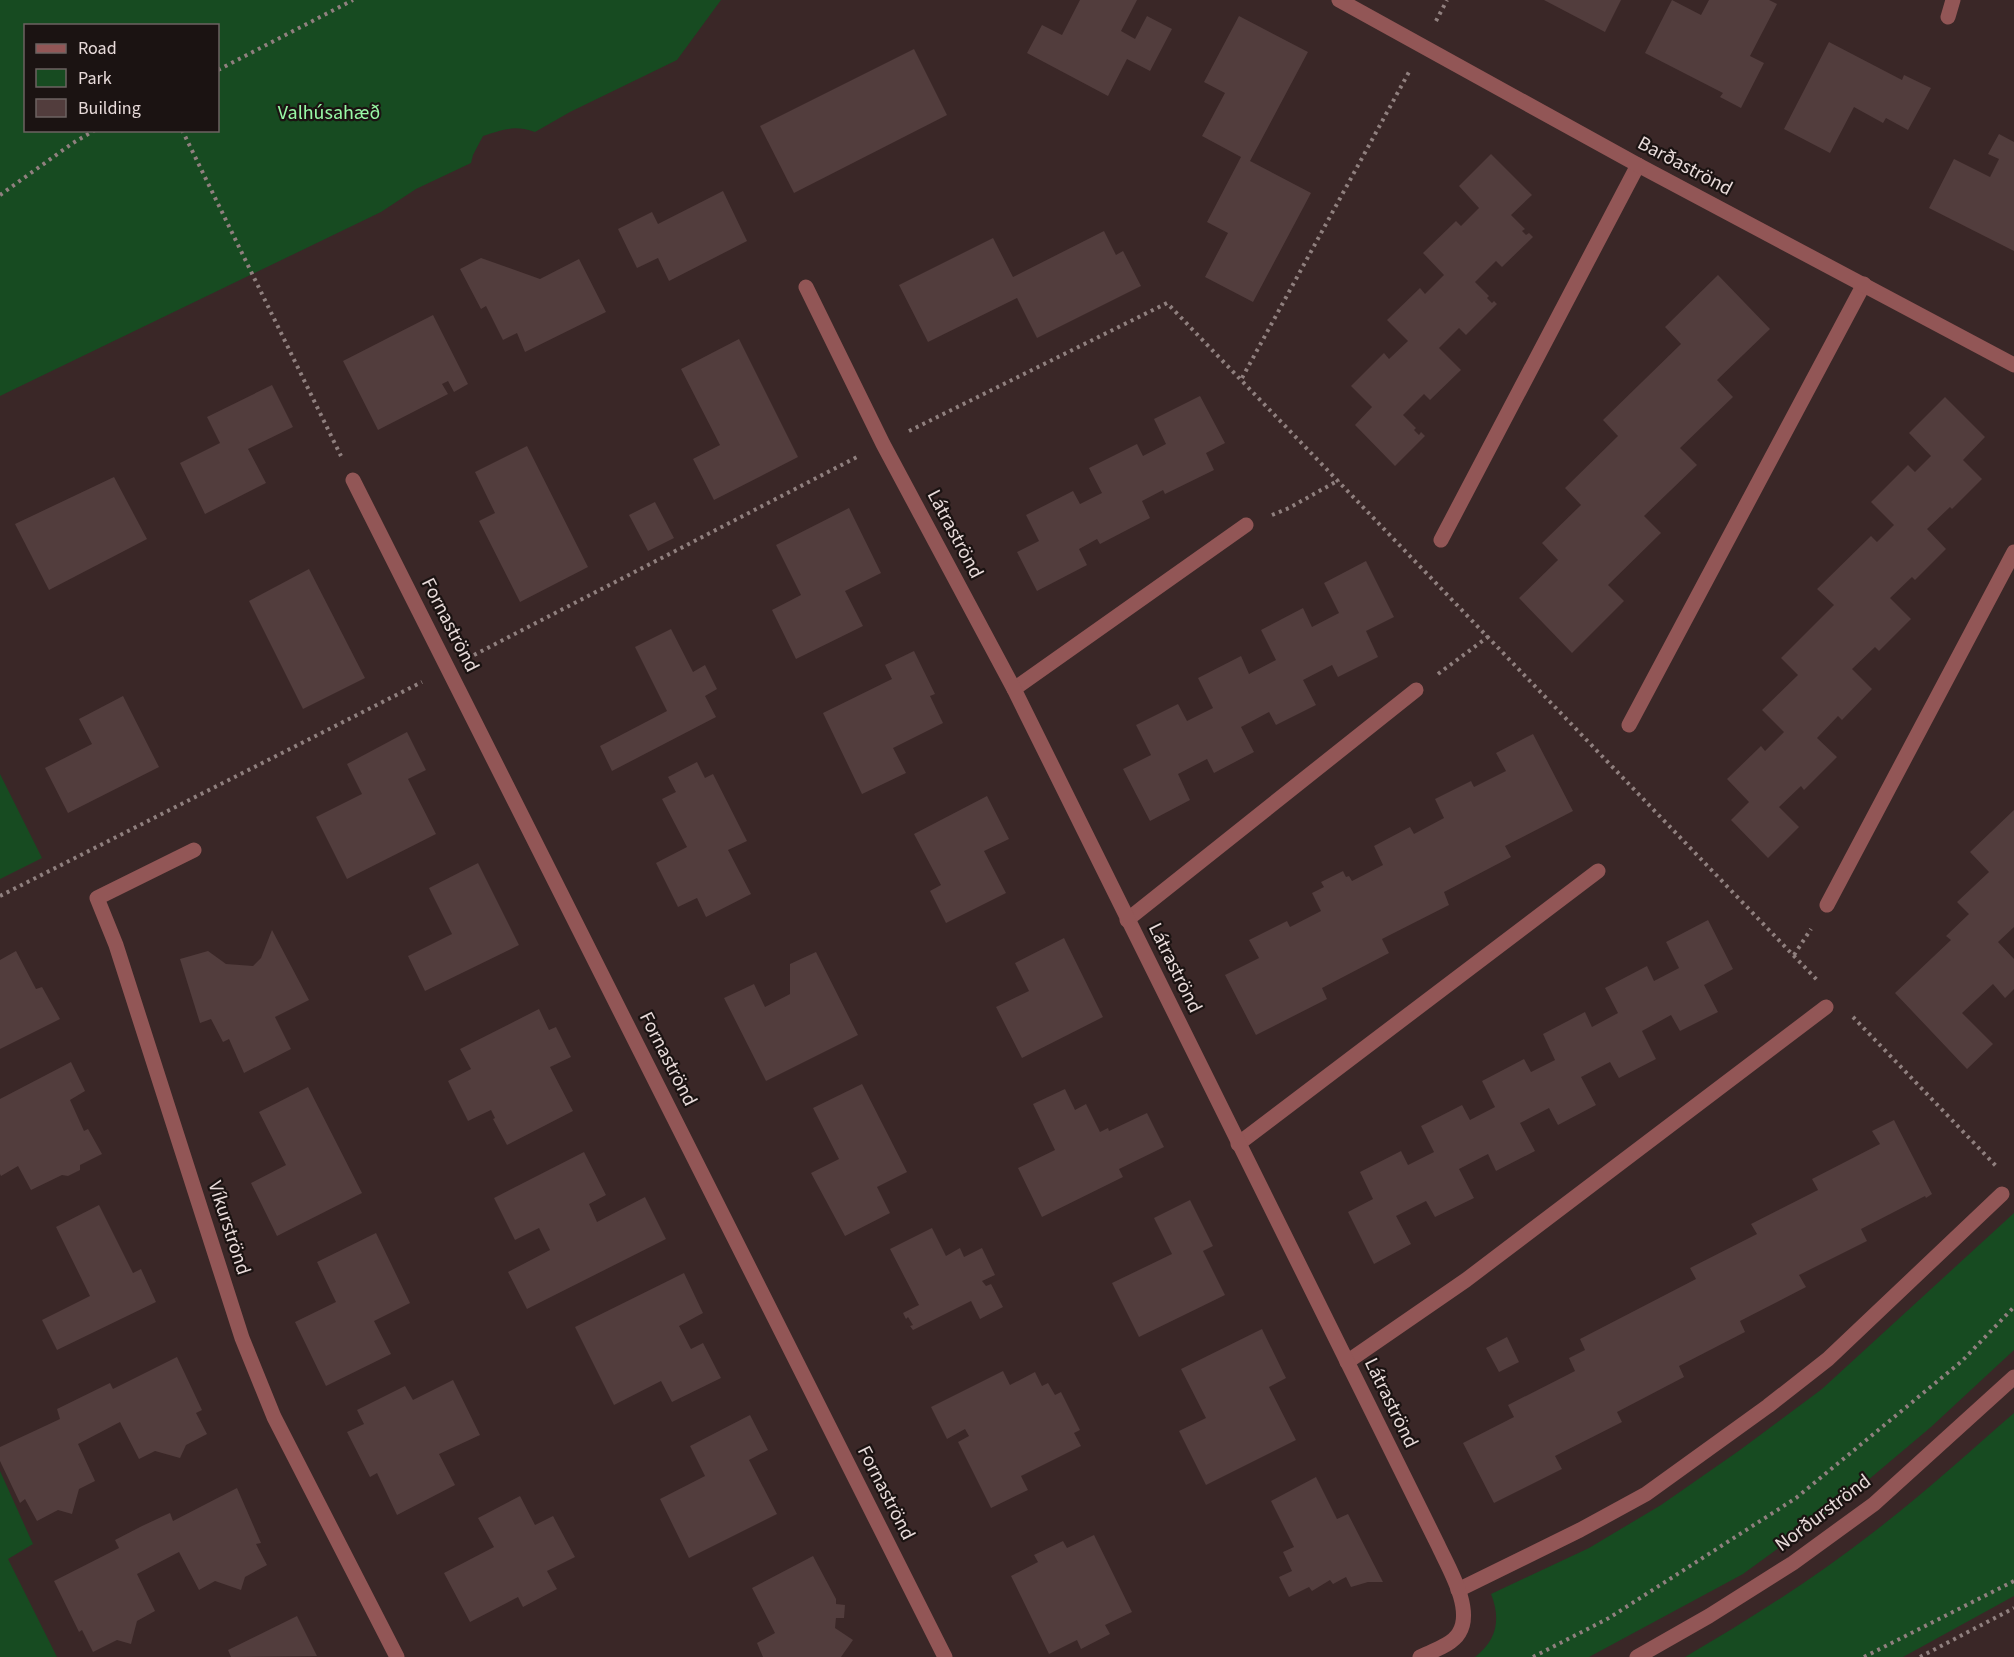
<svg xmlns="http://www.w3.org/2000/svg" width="2014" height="1657" viewBox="0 0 2014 1657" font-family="'Source Sans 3',sans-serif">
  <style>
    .green { fill: #174b21; fill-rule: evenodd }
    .building { fill: #523d3d }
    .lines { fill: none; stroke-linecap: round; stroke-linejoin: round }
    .path { stroke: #90807f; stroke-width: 4; stroke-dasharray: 3 4.5; stroke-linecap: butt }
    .service { stroke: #925656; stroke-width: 15 }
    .minor { stroke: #925656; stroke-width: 15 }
    .tertiary { stroke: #925656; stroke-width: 15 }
    .labels { text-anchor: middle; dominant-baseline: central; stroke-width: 4.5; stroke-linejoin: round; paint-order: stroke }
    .park-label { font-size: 20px; fill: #99f9a6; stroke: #1b1312 }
    .street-label { font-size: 20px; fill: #e8dbda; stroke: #1b1312 }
  </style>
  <rect width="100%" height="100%" fill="#3a2727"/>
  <g class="green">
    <path d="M0,0H721L677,60L570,112L535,132C514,125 504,129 483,136L473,155L471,163L416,189L381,212L0,396ZM26,26H218V130H26Z"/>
    <polygon points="0,774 42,858 0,879"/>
    <path d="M2014,1213V1350L1931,1427L1842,1502L1743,1574L1589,1657H1475C1497,1640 1501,1619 1491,1594L1589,1548L1661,1505L1740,1450L1822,1389Z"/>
    <path d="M2014,1413V1596L1903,1657H1685C1750,1619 1815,1578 1875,1531C1923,1494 1968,1453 2014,1413Z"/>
    <polygon points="0,1471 33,1544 8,1559 57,1657 0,1657"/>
  </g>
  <g class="building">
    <polygon points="1080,0 1137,0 1121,31 1135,39 1147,16 1172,29 1150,71 1127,59 1108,96 1027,53 1042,25 1062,35"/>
    <polygon points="1544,0 1621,0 1605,32"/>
    <polygon points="1672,0 1701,15 1709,0 1769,0 1777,4 1750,56 1764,63 1741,108 1720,97 1723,93 1645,53"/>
    <polygon points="1239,16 1308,52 1250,161 1311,193 1253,302 1205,277 1228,233 1207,222 1241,157 1202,136 1225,93 1204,82"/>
    <polygon points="1829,42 1902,80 1904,75 1931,88 1908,130 1886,118 1883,123 1854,107 1830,153 1784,129"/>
    <polygon points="914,49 947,115 794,193 760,126"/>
    <polygon points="1999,134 2014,142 2014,251 1929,208 1954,159 1990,177 1999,159 1988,154"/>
    <polygon points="1491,154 1532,195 1511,215 1525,229 1522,231 1526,235 1529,233 1533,237 1502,267 1496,261 1475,282 1489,296 1487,298 1492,303 1494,301 1497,304 1466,335 1459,328 1439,348 1461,370 1430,400 1424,394 1403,415 1416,428 1414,430 1419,435 1421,432 1425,436 1395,466 1355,425 1372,407 1351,386 1384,353 1389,359 1408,341 1387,320 1420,288 1425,294 1444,275 1423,253 1456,221 1461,226 1479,208 1459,186"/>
    <polygon points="723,191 747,241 669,281 658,258 637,268 618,229 652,212 658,224"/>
    <polygon points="1104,231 1116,255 1123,251 1141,286 1037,338 1017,298 928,342 899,285 993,238 1013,277"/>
    <polygon points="481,258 540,279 579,259 606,312 525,352 517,333 503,340 486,306 481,309 460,269"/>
    <polygon points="1718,275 1770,329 1717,380 1733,397 1680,448 1697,465 1644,516 1661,533 1608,585 1624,601 1572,653 1519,598 1558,560 1542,543 1581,505 1565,488 1618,436 1603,420 1681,344 1665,327"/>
    <polygon points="433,315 468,384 454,392 448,381 442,384 448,394 378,430 343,361"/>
    <polygon points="739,339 798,457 714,500 693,459 720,445 681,369"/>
    <polygon points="272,385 293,427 248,449 266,483 205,514 180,463 220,443 207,417"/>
    <polygon points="1200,396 1225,443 1206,453 1214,470 1165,494 1163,490 1142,501 1150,518 1100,544 1097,539 1079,549 1087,565 1037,591 1017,552 1039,541 1026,515 1073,491 1080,504 1102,493 1089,468 1137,444 1143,456 1166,444 1154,419"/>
    <polygon points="1945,397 1985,437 1963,460 1982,479 1952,509 1950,507 1927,529 1946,549 1915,580 1912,577 1890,598 1911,619 1879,651 1875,647 1852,669 1872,689 1842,720 1838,716 1817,738 1837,757 1804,790 1801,786 1779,807 1799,827 1768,858 1731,820 1749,802 1727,779 1761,746 1765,751 1784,732 1762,710 1798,675 1781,658 1834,605 1817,589 1871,536 1877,542 1894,525 1871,502 1908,465 1915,472 1931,456 1909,433"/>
    <polygon points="527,446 588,567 520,602 479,521 495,513 475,472"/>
    <polygon points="114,477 147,539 49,590 15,524"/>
    <polygon points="655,502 674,538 648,551 629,515"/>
    <polygon points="849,508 881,573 845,591 863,626 796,659 772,610 801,595 776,545"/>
    <polygon points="1366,561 1394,617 1366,631 1378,657 1338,677 1332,665 1303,680 1316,705 1276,725 1269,712 1241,727 1254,752 1214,773 1207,759 1178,774 1190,800 1150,821 1123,769 1151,755 1136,725 1178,704 1187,721 1213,708 1198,678 1241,656 1249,674 1276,660 1261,630 1303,608 1312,627 1339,613 1324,583"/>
    <polygon points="309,569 365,678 303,709 249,601"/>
    <polygon points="671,629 693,672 705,665 717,689 705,696 716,717 612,771 600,746 667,711 635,647"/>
    <polygon points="914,651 935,694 930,696 943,723 893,748 906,773 862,794 823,713 892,679 885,665"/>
    <polygon points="123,696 159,767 68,813 45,768 92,744 79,719"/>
    <polygon points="407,732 426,770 408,779 436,834 347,879 316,817 362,794 347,764"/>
    <polygon points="1533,734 1573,811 1505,846 1511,857 1444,892 1449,905 1382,939 1389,953 1322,988 1327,999 1256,1035 1225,975 1259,958 1249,940 1287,921 1290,927 1321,911 1312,893 1324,887 1321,882 1343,871 1346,877 1349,876 1352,881 1383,865 1374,846 1410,827 1414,834 1444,818 1435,799 1471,781 1474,787 1506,771 1496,753"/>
    <polygon points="697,762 705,778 713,774 747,841 728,850 751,894 706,917 697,898 678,907 656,863 687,847 662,799 676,792 668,777"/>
    <polygon points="987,796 1009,839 984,851 1006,893 946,923 930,891 941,885 914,834"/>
    <polygon points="2014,810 2014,927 1998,942 2014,959 2014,989 2005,998 1993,984 1962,1013 1993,1044 1967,1069 1895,993 1951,940 1946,936 1969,914 1957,902 1989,872 1970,852"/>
    <polygon points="478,863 519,945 425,991 408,956 452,934 429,888"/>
    <polygon points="1708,920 1733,969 1704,985 1718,1012 1680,1031 1671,1015 1642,1031 1656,1059 1619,1078 1610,1062 1581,1077 1596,1105 1558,1125 1549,1108 1520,1123 1535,1151 1496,1171 1488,1154 1459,1169 1474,1198 1435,1217 1426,1201 1396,1216 1411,1244 1374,1264 1348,1212 1373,1199 1360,1172 1401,1151 1408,1165 1434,1152 1421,1126 1462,1105 1470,1120 1495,1107 1482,1081 1524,1059 1531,1072 1555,1060 1543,1034 1585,1012 1592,1027 1618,1013 1605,988 1647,966 1654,981 1679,968 1666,942"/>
    <polygon points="272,930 309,1000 275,1017 291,1049 244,1073 229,1039 223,1042 211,1019 200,1023 180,959 208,951 226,964 253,966 261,958"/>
    <polygon points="1064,938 1103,1017 1022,1058 996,1007 1029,991 1015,963"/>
    <polygon points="16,951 36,989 42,987 60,1019 0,1049 0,960"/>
    <polygon points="816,952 858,1035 766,1081 724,998 754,984 765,1007 790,994 790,964"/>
    <polygon points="539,1009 549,1030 556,1027 571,1057 550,1067 573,1111 507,1145 493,1119 495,1118 491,1110 468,1121 448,1081 471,1069 460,1049"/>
    <polygon points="71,1062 85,1091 70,1100 84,1131 88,1129 102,1154 80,1165 80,1170 68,1176 62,1175 31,1190 18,1166 1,1176 0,1174 0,1099"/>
    <polygon points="862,1084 907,1172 877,1187 890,1213 845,1236 811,1173 839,1159 813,1108"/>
    <polygon points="308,1087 362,1193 277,1236 251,1183 286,1165 259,1112"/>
    <polygon points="1065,1089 1075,1110 1086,1104 1100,1132 1108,1128 1109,1131 1147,1113 1164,1147 1119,1169 1123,1177 1042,1217 1018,1168 1055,1150 1033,1104"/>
    <polygon points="1894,1120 1932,1194 1926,1198 1925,1196 1861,1229 1867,1241 1799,1275 1806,1287 1740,1321 1745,1332 1679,1366 1684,1377 1617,1412 1622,1422 1555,1456 1562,1469 1494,1503 1463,1443 1514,1417 1508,1405 1575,1371 1569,1358 1585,1350 1580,1339 1696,1279 1690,1268 1757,1234 1751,1224 1818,1190 1812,1179 1880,1144 1872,1131"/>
    <polygon points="584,1152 606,1195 589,1204 597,1222 645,1197 666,1239 527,1309 508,1272 550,1250 539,1228 515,1240 494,1198"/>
    <polygon points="1190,1200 1213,1246 1203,1251 1225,1295 1139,1337 1112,1283 1172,1254 1154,1218"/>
    <polygon points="99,1205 133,1273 141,1269 156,1302 57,1350 42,1320 90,1296 56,1227"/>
    <polygon points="932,1228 946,1256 960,1248 964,1257 982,1248 995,1275 982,1281 986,1286 991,1284 1003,1307 980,1319 971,1301 913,1330 910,1326 913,1325 908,1317 906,1319 903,1313 919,1305 890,1249"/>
    <polygon points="376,1233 410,1303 374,1321 391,1354 326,1386 295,1322 336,1302 317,1262"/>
    <polygon points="684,1273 703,1313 679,1326 691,1349 703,1343 721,1378 672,1402 661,1381 614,1405 575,1327"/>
    <polygon points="1262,1329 1286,1378 1269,1387 1296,1440 1206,1485 1179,1431 1206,1418 1181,1369"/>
    <polygon points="1507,1337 1519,1362 1499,1372 1486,1348"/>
    <polygon points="177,1357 202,1410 196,1413 207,1434 186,1445 180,1458 155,1451 139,1459 120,1422 78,1444 95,1481 79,1489 72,1514 58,1510 37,1521 25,1499 20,1503 0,1461 0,1447 60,1419 57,1409 110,1383 113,1389"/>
    <polygon points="1003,1371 1010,1385 1035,1372 1042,1386 1048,1383 1055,1395 1061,1392 1080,1430 1074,1433 1081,1446 1021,1476 1028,1490 991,1508 958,1442 969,1436 965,1429 947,1439 931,1407"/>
    <polygon points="453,1380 480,1435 439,1454 455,1485 397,1515 377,1473 370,1477 347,1432 364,1424 357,1410 405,1386 413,1400"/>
    <polygon points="750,1415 768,1450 749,1460 777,1514 689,1558 660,1499 705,1476 690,1446"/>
    <polygon points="1316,1477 1337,1519 1348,1514 1383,1582 1368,1582 1351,1587 1346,1577 1333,1584 1330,1580 1312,1591 1309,1587 1289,1597 1279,1577 1292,1571 1283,1552 1294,1547 1271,1501"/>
    <polygon points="237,1488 261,1543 256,1544 267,1565 245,1577 241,1590 215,1581 199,1590 179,1552 137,1574 155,1611 137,1621 131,1644 117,1640 93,1652 82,1630 79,1632 54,1581 119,1548 115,1540 142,1526 170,1513 173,1521"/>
    <polygon points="520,1496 535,1525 553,1516 575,1557 547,1571 557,1589 523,1607 518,1597 470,1622 444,1573 494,1547 478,1518"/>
    <polygon points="1094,1535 1132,1612 1105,1625 1110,1634 1081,1649 1077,1640 1049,1654 1011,1576 1038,1562 1034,1555 1063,1541 1067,1548"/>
    <polygon points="813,1556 836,1599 836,1604 845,1605 844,1618 836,1618 835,1628 853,1640 841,1657 763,1657 757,1643 775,1633 752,1588"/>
    <polygon points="297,1616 317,1656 231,1657 228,1650"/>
  </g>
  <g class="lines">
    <g class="path">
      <polyline points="1436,21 1447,0"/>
      <polyline points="218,70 353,0"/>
      <polyline points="182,130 341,456"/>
      <polyline points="0,195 73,143 95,130"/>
      <polyline points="1242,378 1409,72"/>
      <polyline points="909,431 1167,303 1818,981"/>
      <polyline points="1272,515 1289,508 1339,480"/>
      <polyline points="474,655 857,457"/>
      <polyline points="1438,674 1489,636"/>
      <polyline points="0,896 422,682"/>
      <polyline points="1794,955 1811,929"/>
      <polyline points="1853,1017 1997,1167"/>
      <polyline points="1533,1657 1609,1618 1796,1498 1962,1361 2014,1307"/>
      <polyline points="1864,1657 2014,1581"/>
      <polyline points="1920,1657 2014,1608"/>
    </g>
    <g class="service">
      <polyline points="1948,17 1953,0"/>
      <polyline points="1441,540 1638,165"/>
      <polyline points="1014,689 1246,525"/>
      <polyline points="1629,725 1864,284"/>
      <polyline points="1827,905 2014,552"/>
      <polyline points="1127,920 1416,690"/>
      <polyline points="1238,1144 1598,871"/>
      <polyline points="1347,1362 1466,1280 1826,1007"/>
      <polyline points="1458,1590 1580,1530 1646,1494 1768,1406 1828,1359 2002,1194"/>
    </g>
    <g class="minor">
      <polyline points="1339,0 1638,165 2014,365"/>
      <path d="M806,287L883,444L1014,689L1438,1545C1448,1567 1474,1609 1459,1633C1452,1645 1432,1651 1420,1657"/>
      <polyline points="353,480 945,1657"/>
      <polyline points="194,850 97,898 116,945 242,1338 274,1417 397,1657"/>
    </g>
    <polyline class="tertiary" points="1637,1657 1709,1616 1793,1563 1874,1504 2014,1377"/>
  </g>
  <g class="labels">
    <g class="park-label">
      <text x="329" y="113">Valhúsahæð</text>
    </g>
    <g class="street-label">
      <text transform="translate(1685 166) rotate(28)">Barðaströnd</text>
      <text transform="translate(955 534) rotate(62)">Látraströnd</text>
      <text transform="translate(450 625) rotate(63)">Fornaströnd</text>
      <text transform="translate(1175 968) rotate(64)">Látraströnd</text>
      <text transform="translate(668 1059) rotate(63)">Fornaströnd</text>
      <text transform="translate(229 1228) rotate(72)">Víkurströnd</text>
      <text transform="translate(1391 1403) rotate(64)">Látraströnd</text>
      <text transform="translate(886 1493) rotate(63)">Fornaströnd</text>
      <text transform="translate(1823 1513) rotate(-37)">Norðurströnd</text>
    </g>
  </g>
  <rect x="24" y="24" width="195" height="108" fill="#1b1312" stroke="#6d6362" stroke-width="1.5"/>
  <rect x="36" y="44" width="30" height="9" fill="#925656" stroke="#6d6362" stroke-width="1.5"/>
  <text x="78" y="54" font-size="18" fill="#e8dbda">Road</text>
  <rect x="36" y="69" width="30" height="18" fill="#174b21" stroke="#6d6362" stroke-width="1.5"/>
  <text x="78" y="84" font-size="18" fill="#e8dbda">Park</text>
  <rect x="36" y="99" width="30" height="18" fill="#523d3d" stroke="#6d6362" stroke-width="1.5"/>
  <text x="78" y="114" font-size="18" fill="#e8dbda">Building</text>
</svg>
